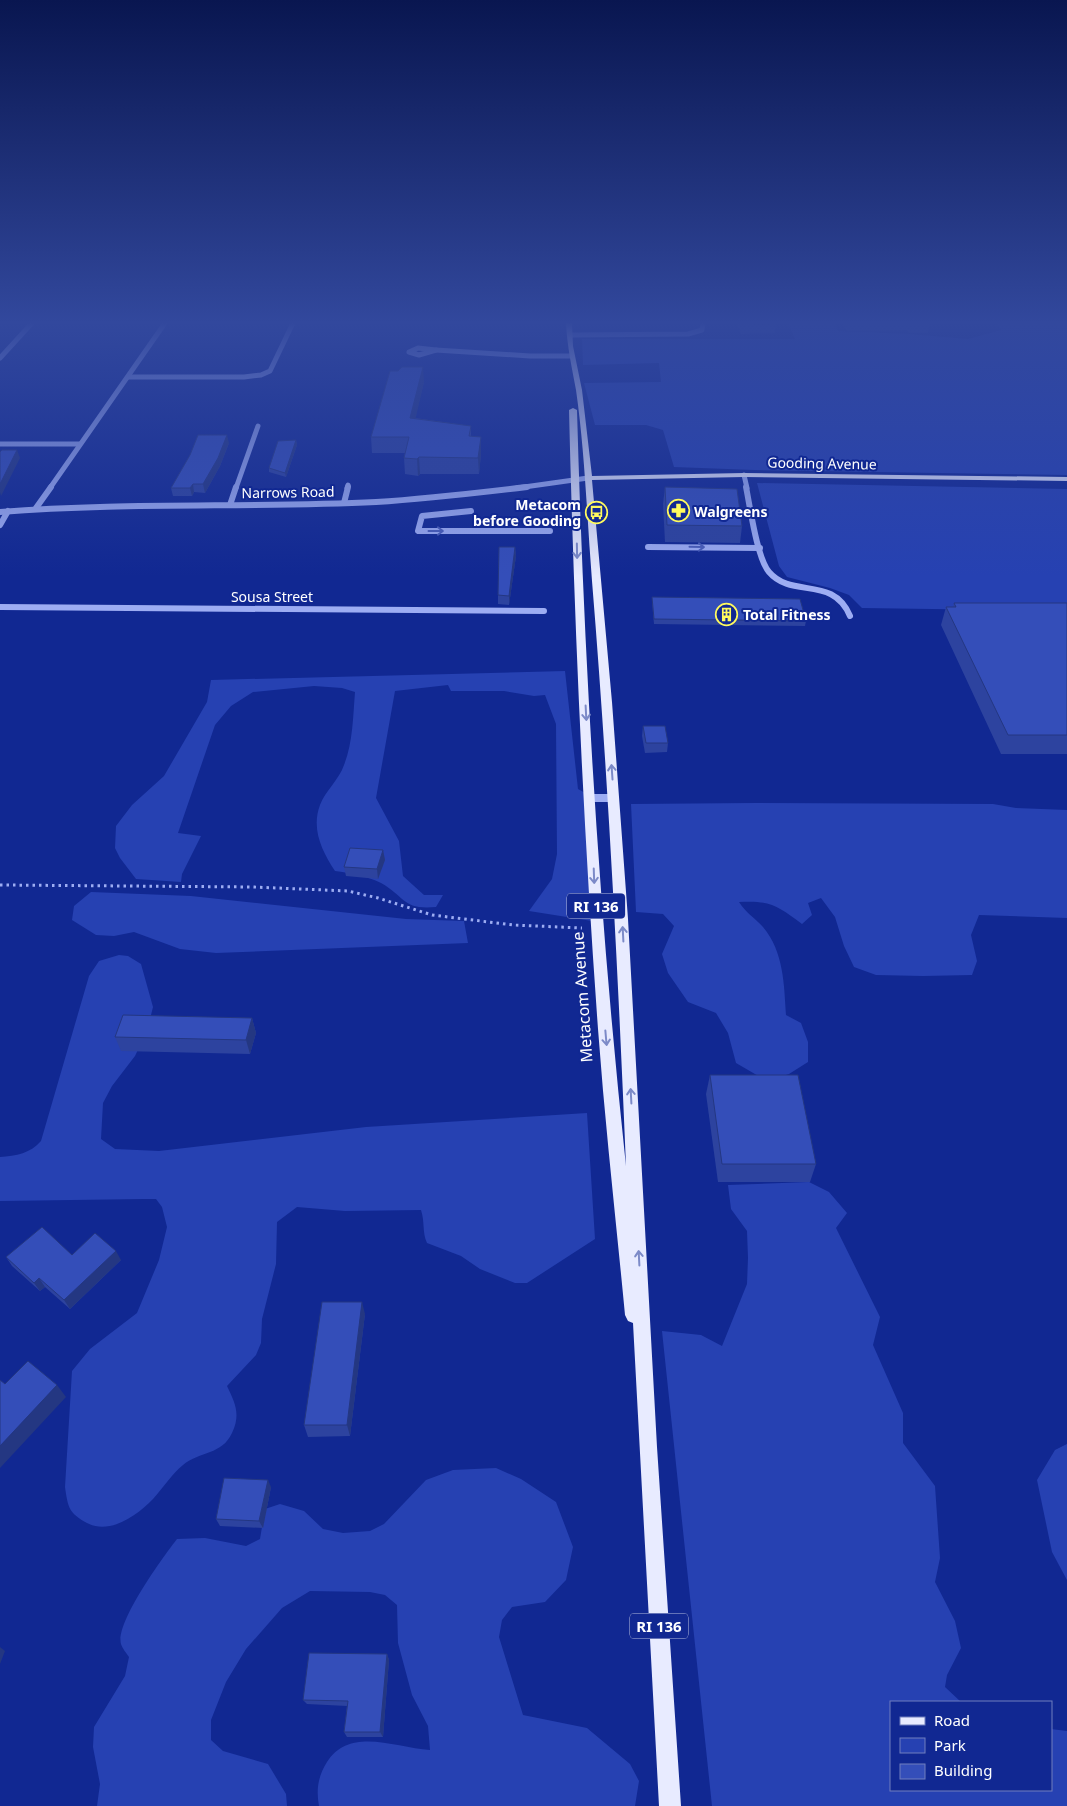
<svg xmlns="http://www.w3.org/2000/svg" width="1067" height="1806" viewBox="0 0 1067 1806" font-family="'Noto Sans',sans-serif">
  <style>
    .green { fill: #2641b2 }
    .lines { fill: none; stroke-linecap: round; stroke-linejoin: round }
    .path { stroke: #9dadf3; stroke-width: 3; stroke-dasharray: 2.5 4; stroke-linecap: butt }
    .minor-far2 { stroke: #9dadf3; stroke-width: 5 }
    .minor-far1 { stroke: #9dadf3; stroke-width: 6 }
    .minor { stroke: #9dadf3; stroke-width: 8 }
    .major { fill: #e8ebff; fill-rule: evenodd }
    .wall { fill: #2d439f }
    .shaded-wall { fill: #243782 }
    .building { fill: #344eb9; stroke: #243782 }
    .oneway { stroke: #495db9 }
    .oneway2 { stroke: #7c8ac8 }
    .labels { text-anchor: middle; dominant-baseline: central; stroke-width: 4; stroke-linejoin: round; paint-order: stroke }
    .far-street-label { font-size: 14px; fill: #fff; stroke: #112892 }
    .far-poi-label { font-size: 14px; font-weight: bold; fill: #fff; stroke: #112892; text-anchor: start }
    .shield { fill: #112892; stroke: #b8bede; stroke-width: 1 }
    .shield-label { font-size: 15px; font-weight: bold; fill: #fff }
    .street-label { font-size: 16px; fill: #fff; stroke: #112892 }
  </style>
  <rect width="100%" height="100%" fill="#112892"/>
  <g class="green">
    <polygon points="788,323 834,323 838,331 909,334 968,339 1001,330 996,323 1067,323 1067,475 754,470 674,467 663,430 646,425 595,425 584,383 661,382 659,363 583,365 582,339 795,339"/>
    <polygon points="757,483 1067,489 1067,611 862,608 849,595 830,588 787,577 779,566"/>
    <path d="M565,671L578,789L587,794L592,921L529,911L552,879L557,854L556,724L545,695L534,696L504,691H451L448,685L395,691L376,798L399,841L403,876L424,895H443L436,907C402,910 406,897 381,883C367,876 350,873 335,871C322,851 311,829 320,805C325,791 339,780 344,765C353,743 353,716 355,692L342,688L314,686L253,692L231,706L215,725L178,833L201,836L182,874L181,882L136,879L120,858L115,848L116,826L132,805L164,776L207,702L211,680Z"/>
    <path d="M754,803L993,804L1016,808L1067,810V918L979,915L971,935L977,961L972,975L923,976L876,975L854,967L844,946L835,917L821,898L808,903L812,915L802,924C778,906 770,900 739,902C745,912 755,918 763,927C784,952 784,985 786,1015L801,1023L808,1042V1062L789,1074L767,1081L736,1063L728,1033L716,1013L688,1002L668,973L662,954L674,926L663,914L636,912L631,804Z"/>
    <polygon points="91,892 191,896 406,919 464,921 468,943 216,953 180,949 134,932 114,936 96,935 72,920 74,906"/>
    <path d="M119,955L128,956L141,964L153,1007L147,1031L135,1056L112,1086L103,1103L101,1139L115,1149L159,1151L366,1127L587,1113L595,1239L527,1283H515L480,1269L461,1256L427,1243C422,1232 425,1222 421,1210L345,1211L297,1207L277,1222L276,1264L262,1319L261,1343L256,1355L227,1386C235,1403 241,1414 232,1433C222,1455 200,1451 183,1465C172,1474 163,1488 153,1499C137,1516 109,1535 87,1523C69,1513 68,1508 65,1487L72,1371L90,1349L137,1313L159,1260L167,1227L162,1207L156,1199H144L0,1201V1157C16,1156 31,1153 41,1141L89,976L99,961Z"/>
    <polygon points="809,1182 829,1192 847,1213 836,1228 880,1317 873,1345 903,1413 903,1443 935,1486 940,1558 935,1582 955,1621 961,1648 947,1675 945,1687 961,1702 891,1702 891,1790 1051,1790 1051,1729 1067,1731 1067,1806 712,1806 662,1331 701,1335 722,1346 747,1284 748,1258 747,1231 731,1209 728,1185"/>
    <polygon points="1067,1444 1067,1580 1052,1552 1037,1480 1055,1450"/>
    <path d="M496,1468L521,1479L556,1502L573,1547L566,1580L545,1602L512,1607L502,1620L499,1637L523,1715L587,1728L630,1764L639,1781L635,1806H319C316,1790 318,1776 327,1762C350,1726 396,1748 430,1750L428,1726L412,1695L398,1643L397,1605L385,1595L370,1592L310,1591L282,1608L246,1649L226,1682L211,1720V1740L223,1751L268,1764L286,1794L287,1806H97L100,1784L93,1747L94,1727L125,1676L129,1657C127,1654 122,1648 121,1644C115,1623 163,1557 177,1539L205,1538L246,1546L260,1539L265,1509L280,1504L304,1511L323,1529L343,1533L370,1531L384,1524L426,1480L453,1470Z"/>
  </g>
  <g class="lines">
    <polyline class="path" points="0,885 253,887 348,891 378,898 432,915 513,925 582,928"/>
    <g class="minor-far2">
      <polyline points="570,335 688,334 702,330 703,323"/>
      <polygon points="418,348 436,350 419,355 409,352"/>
      <polyline points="436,350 530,356 572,356"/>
      <polyline points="0,358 32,323"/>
      <polyline points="128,377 244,377 261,375 270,371 293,323"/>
      <polyline points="0,444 79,444"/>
      <polyline points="744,475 747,488"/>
      <polyline points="50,488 165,323"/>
      <polyline points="236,488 258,426"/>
      <polyline points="347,488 348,485"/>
      <polyline points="517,488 588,478"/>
    </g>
    <g class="minor-far1">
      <path d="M746,487C750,506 757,558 769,572C792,599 833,575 850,616"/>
      <polyline points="344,503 348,487"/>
      <polyline points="230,505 236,487"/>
      <polyline points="36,508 51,487"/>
      <polyline points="471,511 422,516 418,531 550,531"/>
      <path d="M0,512C125,502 250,508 376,502C426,499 477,493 527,487"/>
      <polyline points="0,525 8,511"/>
      <polyline points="648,547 760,548"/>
      <polyline points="0,607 544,611"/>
    </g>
    <polyline class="minor" points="591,798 613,798"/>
    <path class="major" d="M566,323H572L573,346L582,390L592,476L744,473L1067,477V481L744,477L592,480L612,702L628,919L657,1447L681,1806H659L633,1323L628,1321L625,1315C616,1220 605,1125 598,1029C583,823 574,617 569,410L573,408L577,410C584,663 599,915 626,1166C618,971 608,776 592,581C587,518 585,453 576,390C572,368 567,346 566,323Z"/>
  </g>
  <g class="wall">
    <polygon points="737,323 776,323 776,324 775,333 741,334"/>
    <polygon points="843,323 930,323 928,333 909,333 907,330 847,331"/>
    <polygon points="424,382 415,418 471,426 471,436 481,454 479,474 420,474 418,476 405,474 404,458 405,453 372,453 371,437"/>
    <polygon points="296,440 297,445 286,477 269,472 269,468"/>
    <polygon points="229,443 220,466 205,493 194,492 192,496 173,496 171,488"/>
    <polygon points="665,487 742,526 740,543 665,542 663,504"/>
    <polygon points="515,547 516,556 509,605 498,604 498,595"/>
    <polygon points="652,597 806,621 805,626 654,624 652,601"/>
    <polygon points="954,603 1067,603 1067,754 1001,754 941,625 946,607 953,607"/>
    <polygon points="643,726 668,743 667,752 645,753 642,736"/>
    <polygon points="383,850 385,860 378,879 346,876 344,867"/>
    <polygon points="252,1018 256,1033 250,1054 121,1051 115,1037"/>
    <polygon points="710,1075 816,1164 810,1182 718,1182 706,1094"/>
    <polygon points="6,1257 121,1260 70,1309 45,1287 40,1291 12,1266"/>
    <polygon points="365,1314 350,1436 308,1437 304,1425"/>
    <polygon points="271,1487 263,1528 220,1526 216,1519"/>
    <polygon points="387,1654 389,1660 383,1737 347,1737 344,1732 347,1706 307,1704 303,1700"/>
  </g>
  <g class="shaded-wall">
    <polygon points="423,367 424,382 412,434 410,418"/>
    <polygon points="227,435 229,443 220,466 205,493 203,484"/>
    <polygon points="481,437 481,454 479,474 478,458"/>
    <polygon points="296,440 297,445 286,477 285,473"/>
    <polygon points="17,450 20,458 1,496 0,492 0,484"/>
    <polygon points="419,457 420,474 418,476 417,459"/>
    <polygon points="193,484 194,492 192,496 190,488"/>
    <polygon points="515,547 516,556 509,605 509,596"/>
    <polygon points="383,850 385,860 378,879 377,869"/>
    <polygon points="252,1018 256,1033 250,1054 246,1040"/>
    <polygon points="116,1251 121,1260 70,1309 64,1300"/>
    <polygon points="39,1278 45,1287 40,1291 34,1283"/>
    <polygon points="362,1302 365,1314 350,1436 347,1425"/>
    <polygon points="57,1385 66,1397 0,1468 0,1446"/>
    <polygon points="268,1480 271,1487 263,1528 259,1521"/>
    <polygon points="0,1647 5,1651 0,1664"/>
    <polygon points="387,1654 389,1660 383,1737 380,1732"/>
  </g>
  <g class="building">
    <polygon points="742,323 776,323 776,324 743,325"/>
    <polygon points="402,367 423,367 410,418 471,426 469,436 481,437 478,458 419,457 417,459 404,458 409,437 371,437 390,371 398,371"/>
    <polygon points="198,435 227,435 218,458 203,484 193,484 190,488 171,488 190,455"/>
    <polygon points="296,440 285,473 269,468 278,441"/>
    <polygon points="2,450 17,450 0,484 0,452"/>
    <polygon points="665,487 737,489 742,526 667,525"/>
    <polygon points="499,547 515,547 509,596 498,595"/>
    <polygon points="652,597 800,599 806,621 654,619"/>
    <polygon points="954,603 1067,603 1067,735 1008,735 946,607 956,607"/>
    <polygon points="643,726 665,726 668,743 646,743"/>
    <polygon points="350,848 383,850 377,869 344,867"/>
    <polygon points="123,1015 252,1018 246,1040 115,1037"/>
    <polygon points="710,1075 798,1075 816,1164 722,1164"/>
    <polygon points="42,1227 72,1255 95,1233 116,1251 64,1300 39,1278 34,1283 6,1257"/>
    <polygon points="322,1302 362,1302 347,1425 304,1425"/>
    <polygon points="28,1361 57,1385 0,1446 0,1380 5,1384"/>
    <polygon points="224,1478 268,1480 259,1521 216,1519"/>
    <polygon points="309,1653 387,1654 380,1732 344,1732 348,1701 303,1700"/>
  </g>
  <defs><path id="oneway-shaft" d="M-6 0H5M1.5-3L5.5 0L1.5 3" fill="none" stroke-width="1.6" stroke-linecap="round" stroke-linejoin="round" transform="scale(1.25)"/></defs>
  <g class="oneway">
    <use href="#oneway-shaft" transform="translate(436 531)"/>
    <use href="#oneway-shaft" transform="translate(697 547) rotate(1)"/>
  </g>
  <g class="oneway2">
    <use href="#oneway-shaft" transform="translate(577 551) rotate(89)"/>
    <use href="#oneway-shaft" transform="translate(586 713) rotate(87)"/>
    <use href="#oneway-shaft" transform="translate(612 772) rotate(-94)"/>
    <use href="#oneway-shaft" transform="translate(594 876) rotate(88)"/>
    <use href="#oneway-shaft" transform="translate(623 934) rotate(-93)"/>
    <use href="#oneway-shaft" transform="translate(606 1038) rotate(85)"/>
    <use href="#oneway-shaft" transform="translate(631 1096) rotate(-93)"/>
    <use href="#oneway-shaft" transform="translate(639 1258) rotate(-93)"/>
  </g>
  <linearGradient id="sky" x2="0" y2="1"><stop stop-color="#091650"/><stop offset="0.56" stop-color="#32489d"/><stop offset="1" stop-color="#32489d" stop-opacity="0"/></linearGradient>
  <rect width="1067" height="576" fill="url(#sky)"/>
  <defs>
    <symbol id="pharmacy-ring" viewBox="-11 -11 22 22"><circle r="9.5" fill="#112892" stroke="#fffa5e" stroke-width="1.5"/><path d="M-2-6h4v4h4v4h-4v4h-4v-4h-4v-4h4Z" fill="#fffa5e"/></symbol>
    <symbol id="bus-ring" viewBox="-11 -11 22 22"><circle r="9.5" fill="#112892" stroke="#fffa5e" stroke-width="1.5"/><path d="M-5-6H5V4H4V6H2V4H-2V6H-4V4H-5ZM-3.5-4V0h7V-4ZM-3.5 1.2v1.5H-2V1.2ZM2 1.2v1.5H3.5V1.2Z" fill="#fffa5e"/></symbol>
    <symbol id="building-ring" viewBox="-11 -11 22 22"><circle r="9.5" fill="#112892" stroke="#fffa5e" stroke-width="1.5"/><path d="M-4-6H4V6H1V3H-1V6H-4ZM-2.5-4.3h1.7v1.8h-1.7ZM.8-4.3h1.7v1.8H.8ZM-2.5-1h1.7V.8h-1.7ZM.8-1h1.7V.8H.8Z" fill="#fffa5e"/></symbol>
  </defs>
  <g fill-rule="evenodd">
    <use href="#pharmacy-ring" x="666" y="498" width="25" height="25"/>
    <use href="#bus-ring" x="584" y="500" width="25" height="25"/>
    <use href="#building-ring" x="714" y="602" width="25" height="25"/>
  </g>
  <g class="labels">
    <g class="far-street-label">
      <text transform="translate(822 463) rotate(1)">Gooding Avenue</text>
      <text transform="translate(288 492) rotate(-1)">Narrows Road</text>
      <text x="272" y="596">Sousa Street</text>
    </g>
    <g class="far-poi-label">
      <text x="581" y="504" text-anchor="end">Metacom<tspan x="581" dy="16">before Gooding</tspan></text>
      <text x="694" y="511">Walgreens</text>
      <text x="743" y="614">Total Fitness</text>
    </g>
    <g class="shield">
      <rect x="567" y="893.5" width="58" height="25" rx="4"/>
      <rect x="630" y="1613.5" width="58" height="25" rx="4"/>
    </g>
    <g class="shield-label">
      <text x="596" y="906">RI 136</text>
      <text x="659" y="1626">RI 136</text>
    </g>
    <g class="street-label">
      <text transform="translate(582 997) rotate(-94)">Metacom Avenue</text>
    </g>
  </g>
  <rect x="890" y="1701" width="162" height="90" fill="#112892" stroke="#707ebe"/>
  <rect x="900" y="1717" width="25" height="8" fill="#e8ebff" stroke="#707ebe"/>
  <text x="934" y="1726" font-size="15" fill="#ffffff">Road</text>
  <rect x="900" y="1738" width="25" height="15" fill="#2641b2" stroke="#707ebe"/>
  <text x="934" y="1751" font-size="15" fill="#ffffff">Park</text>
  <rect x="900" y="1764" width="25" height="15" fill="#344eb9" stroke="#707ebe"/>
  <text x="934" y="1776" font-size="15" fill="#ffffff">Building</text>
</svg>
